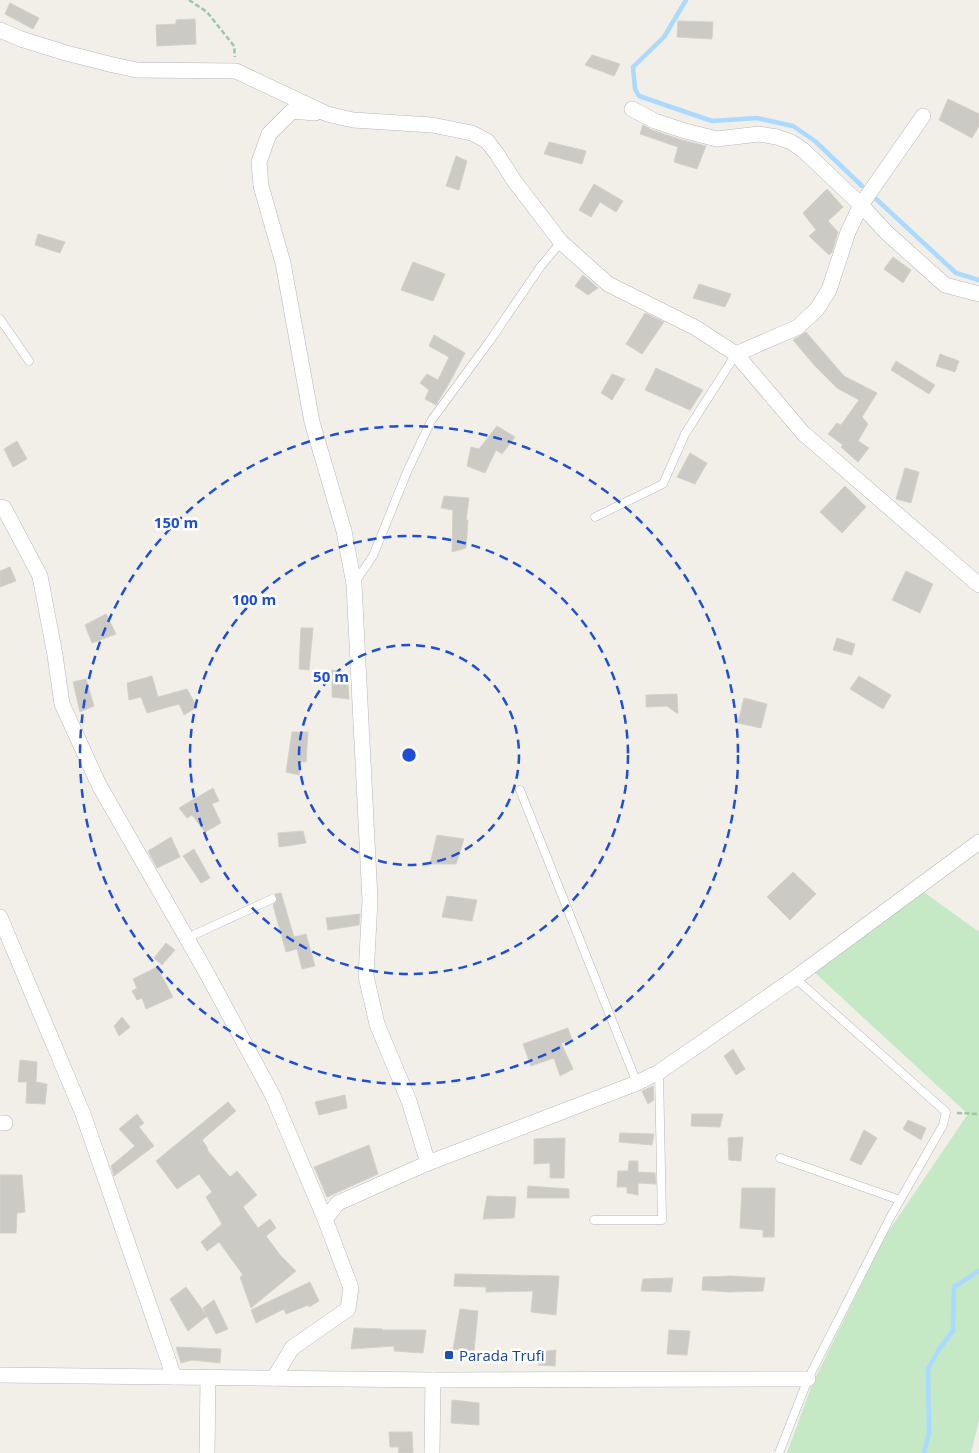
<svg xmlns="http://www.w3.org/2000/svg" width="979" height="1453" viewBox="0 0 979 1453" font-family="'Open Sans',sans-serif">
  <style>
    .green { fill: #c5e8c5 }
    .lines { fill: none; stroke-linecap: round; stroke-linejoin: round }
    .stream { stroke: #aadaff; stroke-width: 4.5 }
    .building { fill: #cccac5; stroke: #d6d1c6 }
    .service-casing { stroke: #b5b8bc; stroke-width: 9 }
    .minor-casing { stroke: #b5b8bc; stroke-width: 16 }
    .path { stroke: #9cc7a9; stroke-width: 2.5; stroke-dasharray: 5 2.5; stroke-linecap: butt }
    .service { stroke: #fff; stroke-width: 8 }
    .minor { stroke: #fff; stroke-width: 15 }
    .ring { fill: none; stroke: #1d4ed8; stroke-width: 2.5; stroke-dasharray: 9 6 }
    .transit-dot { fill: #1a4fb4; stroke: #fff; stroke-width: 2 }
    .labels { text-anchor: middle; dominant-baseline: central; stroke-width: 5; stroke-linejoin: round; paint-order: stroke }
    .transit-label { font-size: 15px; fill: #164399; stroke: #fff; text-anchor: start }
    .centre { fill: #1d4ed8; stroke: #fff; stroke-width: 2.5 }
    .ring-label { font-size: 15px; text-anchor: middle; font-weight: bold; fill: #1d4ed8; stroke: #fff; stroke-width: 5; stroke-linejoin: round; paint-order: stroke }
  </style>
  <rect width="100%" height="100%" fill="#f1efe8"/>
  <polygon class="green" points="921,890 979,932 979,1420 971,1453 787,1453 812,1385 884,1238 968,1114 814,972"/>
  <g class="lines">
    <g class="stream">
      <polyline points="686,0 664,37 633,67 635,89 639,96 712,121 757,118 793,126 815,141 862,186"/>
      <polyline points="874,197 956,273 979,280"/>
      <polyline points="924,1453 929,1433 928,1369 939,1349 953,1331 954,1287 979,1271"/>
    </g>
  </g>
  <g class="building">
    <polygon points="10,3 39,18 33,29 5,14"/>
    <polygon points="195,19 196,44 157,46 156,25 176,24 176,20"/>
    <polygon points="678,21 713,22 712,39 677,37"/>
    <polygon points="592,55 620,64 614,76 585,65"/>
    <polygon points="948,99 979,114 979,126 972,138 939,120"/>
    <polygon points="643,125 652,130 682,140 706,146 697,169 674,162 678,147 640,134"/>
    <polygon points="549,142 586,151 582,164 544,154"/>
    <polygon points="456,156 467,161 459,190 446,186"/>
    <polygon points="594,184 623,201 616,212 600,202 591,217 579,210"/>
    <polygon points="827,189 843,207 828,221 838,232 832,252 829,255 809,236 816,230 803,213"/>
    <polygon points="38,234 65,242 60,253 35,245"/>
    <polygon points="893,257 911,270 903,283 884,269"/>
    <polygon points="413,262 445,274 433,301 401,290"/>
    <polygon points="583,275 598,288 588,295 575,286"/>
    <polygon points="699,284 731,294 725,307 693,298"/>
    <polygon points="645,313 664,322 642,354 626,344"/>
    <polygon points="806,332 844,376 877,393 862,417 868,424 858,441 869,448 858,462 841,447 843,445 828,434 837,423 841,425 859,400 837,388 815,366 793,340"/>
    <polygon points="434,335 465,353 451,380 436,405 425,399 429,390 420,383 427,374 438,380 449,357 429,346"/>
    <polygon points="940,354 959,361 955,372 936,366"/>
    <polygon points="896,361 935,385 929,394 891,370"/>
    <polygon points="656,368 703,390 690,410 645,390"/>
    <polygon points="612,374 625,379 612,400 601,393"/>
    <polygon points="497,426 515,437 502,454 496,450 485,473 467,466 471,447 479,449"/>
    <polygon points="17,441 27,459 13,467 4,449"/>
    <polygon points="690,453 707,463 695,484 677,477"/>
    <polygon points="905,468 919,472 911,503 896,499"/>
    <polygon points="845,486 866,507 842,533 820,512"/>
    <polygon points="444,496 469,498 466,520 468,520 466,548 452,552 453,510 441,508"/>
    <polygon points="10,567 16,581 0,587 0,571"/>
    <polygon points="906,571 933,584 920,613 892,600"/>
    <polygon points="106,614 116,634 92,643 85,625"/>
    <polygon points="301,628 313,628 309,670 299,669"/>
    <polygon points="837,638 855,644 852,655 833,650"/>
    <polygon points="332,670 347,673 349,699 332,697"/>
    <polygon points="152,676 158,697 187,689 197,707 184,715 179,704 147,713 141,697 129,700 127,683"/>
    <polygon points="859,676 891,695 883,709 850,689"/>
    <polygon points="86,679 94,706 80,712 73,682"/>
    <polygon points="677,694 678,714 667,706 646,707 646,695"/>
    <polygon points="744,698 767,704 761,728 738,723"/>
    <polygon points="292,732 308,732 306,762 301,762 299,775 286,772"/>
    <polygon points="213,788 219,801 212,804 221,823 205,832 192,815 187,818 179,808"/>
    <polygon points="303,831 306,843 279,847 278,833"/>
    <polygon points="437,835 464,839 456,864 430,864"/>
    <polygon points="171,837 180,857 157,868 148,851"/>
    <polygon points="194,849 210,878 201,883 183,856"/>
    <polygon points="793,872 816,894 790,920 767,897"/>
    <polygon points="281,893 294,937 306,934 315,966 302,969 297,949 286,952 273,905 277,900 275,894"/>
    <polygon points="447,896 477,900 472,921 442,917"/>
    <polygon points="360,914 359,925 328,930 326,918"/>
    <polygon points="166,943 175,950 162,965 154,958"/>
    <polygon points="157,967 173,997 146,1009 142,998 137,1000 132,991 137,988 133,979"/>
    <polygon points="122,1017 130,1027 119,1036 114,1026"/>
    <polygon points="568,1028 572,1040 561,1043 573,1069 560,1076 554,1058 531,1066 523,1044"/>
    <polygon points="733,1049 745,1069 736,1075 724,1056"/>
    <polygon points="20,1060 37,1062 36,1082 47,1084 45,1104 26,1103 27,1082 18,1082"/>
    <polygon points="653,1086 654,1100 648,1104 642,1091"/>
    <polygon points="345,1095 347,1108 319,1115 315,1102"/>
    <polygon points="228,1102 236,1111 202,1140 208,1149 207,1150 230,1177 237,1171 257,1195 243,1207 258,1228 270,1219 276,1228 266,1236 280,1255 296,1271 251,1308 240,1277 243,1275 219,1242 207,1251 201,1242 222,1224 206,1197 212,1192 199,1174 177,1189 156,1161"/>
    <polygon points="137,1114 144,1123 139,1127 154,1146 114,1176 111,1166 135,1146 119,1129"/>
    <polygon points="692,1114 723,1114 720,1127 691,1126"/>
    <polygon points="908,1120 926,1128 921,1140 903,1129"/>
    <polygon points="864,1130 877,1138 861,1165 850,1160"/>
    <polygon points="620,1133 654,1134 652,1145 619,1142"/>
    <polygon points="743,1137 741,1161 729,1160 728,1138"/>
    <polygon points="565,1138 564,1178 550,1178 550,1163 534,1164 534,1139"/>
    <polygon points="369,1145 378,1174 327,1197 314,1167"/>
    <polygon points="629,1161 638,1161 638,1172 655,1173 656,1184 638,1183 638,1195 627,1193 627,1187 617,1187 618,1171 628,1171"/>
    <polygon points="0,1175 22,1175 25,1212 17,1213 16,1233 0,1233"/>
    <polygon points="528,1186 569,1189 569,1198 527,1198"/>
    <polygon points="742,1188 775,1188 774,1237 763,1237 763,1230 740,1228"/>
    <polygon points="487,1196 516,1197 514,1218 483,1219"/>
    <polygon points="455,1274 559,1276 556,1315 531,1312 533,1291 486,1292 486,1287 454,1286"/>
    <polygon points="731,1276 765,1278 763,1291 729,1292 702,1290 703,1277"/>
    <polygon points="673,1278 671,1292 641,1291 643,1279"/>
    <polygon points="310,1282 319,1301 309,1307 308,1305 286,1314 284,1309 256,1323 251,1310"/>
    <polygon points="186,1287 207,1316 188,1331 170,1299"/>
    <polygon points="214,1300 228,1329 216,1334 203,1308"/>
    <polygon points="460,1309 478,1311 474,1351 453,1349"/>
    <polygon points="354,1328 382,1329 382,1330 426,1330 423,1353 394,1351 394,1346 351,1349"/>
    <polygon points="669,1330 690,1331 687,1355 667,1354"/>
    <polygon points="176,1347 221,1349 220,1363 192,1360 181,1363"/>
    <polygon points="556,1350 555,1366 538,1365 540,1352"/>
    <polygon points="452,1400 479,1403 479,1425 451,1423"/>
    <polygon points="389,1432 412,1432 413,1453 398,1453 399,1447 390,1447"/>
  </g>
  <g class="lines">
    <defs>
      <g id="service">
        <polyline points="0,319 29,361"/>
        <polyline points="595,517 663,484 685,434 736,354"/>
        <polyline points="355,582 373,556 407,472 431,421 489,342 541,266 561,242"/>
        <polyline points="520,790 637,1083"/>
        <polyline points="187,938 272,899"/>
        <polyline points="780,1158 900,1200"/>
        <polyline points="594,1220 662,1220 659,1072"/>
        <polyline points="779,1453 808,1379 891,1216 943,1125 946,1112 795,978"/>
      </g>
      <g id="minor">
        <polyline points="0,30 21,39 66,53 113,65 137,70 236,71 327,114 353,120 432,125 472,133 487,141 497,154 515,182 561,242 608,284 696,328 736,354 803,433 979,585"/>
        <polyline points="632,109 655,121 685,131 717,139 759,134 777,137 791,142 803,150 861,205 887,233 945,285 979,294"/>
        <polyline points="315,113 292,111 269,134 259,162 261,186 283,263 312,422 344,531 354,584 370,900 366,976 377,1024 409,1101 428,1163"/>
        <polyline points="736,354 798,327 817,309 829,290 848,232 861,205 923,116"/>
        <polyline points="0,507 4,508 40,576 55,655 62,704 99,785 205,970 273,1096 325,1219"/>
        <polyline points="0,917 83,1114 174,1377"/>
        <polyline points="0,1123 5,1123"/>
        <polyline points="0,1375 433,1380 808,1379"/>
        <polyline points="274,1378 292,1348 348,1309 351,1288 325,1219 338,1203 428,1163 637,1083 659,1072 795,978 979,842"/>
        <polyline points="207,1453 208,1378"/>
        <polyline points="432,1453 433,1380"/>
      </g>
    </defs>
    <use href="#service" class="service-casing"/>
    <use href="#minor" class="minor-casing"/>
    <g class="path">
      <polyline points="189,0 207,12 234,46 235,57"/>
      <polyline points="957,1113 979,1114"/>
    </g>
    <use href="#service" class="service"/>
    <use href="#minor" class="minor"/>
  </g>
  <g class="ring">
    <circle cx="409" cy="755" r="110"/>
    <circle cx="409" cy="755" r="219"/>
    <circle cx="409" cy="755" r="329"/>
  </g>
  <rect class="transit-dot" x="444" y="1350" width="10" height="10" rx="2.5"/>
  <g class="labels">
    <g class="transit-label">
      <text x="459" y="1355">Parada Trufi</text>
    </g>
  </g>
  <circle cx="409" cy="755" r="8" class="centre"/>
  <g class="ring-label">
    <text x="176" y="528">150 m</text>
    <text x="254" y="605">100 m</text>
    <text x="331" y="682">50 m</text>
  </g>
</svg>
